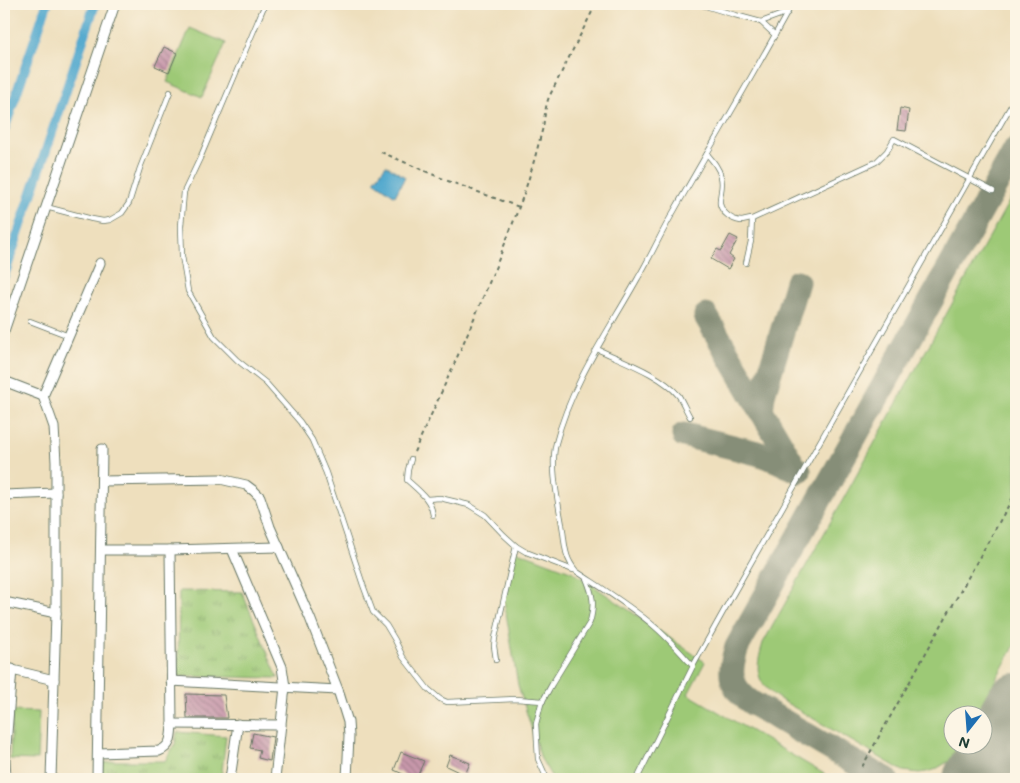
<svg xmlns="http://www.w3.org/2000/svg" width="1020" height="783" viewBox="0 0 1020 783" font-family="Mali,sans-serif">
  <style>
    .grass { fill: #9dc976; stroke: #5e8355 }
    .park { fill: url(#park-tufts); stroke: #5e8355 }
    .water { fill: #52a9ce; stroke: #387381 }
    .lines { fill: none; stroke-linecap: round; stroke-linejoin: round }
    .canal { stroke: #52a9ce; stroke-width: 10 }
    .taxiway { stroke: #868e78; stroke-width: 25 }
    .runway { stroke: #868e78; stroke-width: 62 }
    .building { fill: url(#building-back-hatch) }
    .service-casing { stroke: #677664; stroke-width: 6 }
    .minor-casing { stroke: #677664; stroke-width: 11 }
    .path { stroke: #677664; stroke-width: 2; stroke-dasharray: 4 4; stroke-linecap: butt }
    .service { stroke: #fff; stroke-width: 4.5 }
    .minor { stroke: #fff; stroke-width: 9 }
  </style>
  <defs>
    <pattern id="park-tufts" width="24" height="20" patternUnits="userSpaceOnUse" patternTransform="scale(1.25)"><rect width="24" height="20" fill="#9dc976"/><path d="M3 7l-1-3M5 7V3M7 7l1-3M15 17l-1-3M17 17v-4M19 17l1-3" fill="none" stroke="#7fa462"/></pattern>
    <pattern id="building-back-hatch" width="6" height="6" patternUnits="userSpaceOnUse" patternTransform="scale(1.25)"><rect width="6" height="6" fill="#c898ab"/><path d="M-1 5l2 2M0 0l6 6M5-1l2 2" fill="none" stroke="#a27d8c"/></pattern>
  </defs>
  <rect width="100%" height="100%" fill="#fcf5e5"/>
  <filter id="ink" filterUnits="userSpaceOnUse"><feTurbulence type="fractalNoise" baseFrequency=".02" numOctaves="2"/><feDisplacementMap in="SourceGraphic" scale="10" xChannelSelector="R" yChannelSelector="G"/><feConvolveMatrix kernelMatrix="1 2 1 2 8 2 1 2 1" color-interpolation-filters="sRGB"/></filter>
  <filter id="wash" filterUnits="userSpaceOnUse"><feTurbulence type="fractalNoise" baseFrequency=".0096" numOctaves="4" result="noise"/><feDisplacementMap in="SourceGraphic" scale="20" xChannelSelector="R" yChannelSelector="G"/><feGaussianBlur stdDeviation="1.12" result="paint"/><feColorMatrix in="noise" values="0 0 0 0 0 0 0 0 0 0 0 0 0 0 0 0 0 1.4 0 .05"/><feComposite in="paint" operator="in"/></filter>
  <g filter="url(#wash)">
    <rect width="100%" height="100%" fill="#eedfbd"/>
    <g class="grass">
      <polygon points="190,28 226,43 202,97 167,82"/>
      <path d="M1016,189V643L976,715L952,716V746H959L951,760L934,770L926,772L919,773L903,771L778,698C755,681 755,670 763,643Z"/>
      <polygon points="515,550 573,572 705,662 688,694 826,775 808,779 553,779 541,759 518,685 504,601"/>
      <polygon points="12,711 39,712 37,760 10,759"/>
    </g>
    <g class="park">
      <polygon points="179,591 242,592 278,678 178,676"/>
      <polygon points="177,732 226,736 221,779 101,779 102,769 104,763 113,761 165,761 175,744"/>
    </g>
    <polygon class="water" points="386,165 405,177 395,196 374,181"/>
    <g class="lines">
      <g class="canal">
        <polyline points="4,130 47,4"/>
        <polyline points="4,276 95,4"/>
      </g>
      <g class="taxiway">
        <polyline points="706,316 795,468"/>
        <polyline points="761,411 763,395 797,282"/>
        <polyline points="684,435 757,453 776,460 799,471"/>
        <path d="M886,779L862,767L752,703C729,687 728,672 737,647L1016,149"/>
      </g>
      <polyline class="runway" points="974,779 1016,704"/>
    </g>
    <g id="blocks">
      <g class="building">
        <polygon points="164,47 177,53 169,72 155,66"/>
        <polygon points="900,108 909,110 906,131 897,130"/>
        <polygon points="730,235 738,239 729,255 734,259 728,269 711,259 717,249 721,251"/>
        <polygon points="186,694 224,695 227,718 187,718"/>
        <polygon points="253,733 273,737 270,761 258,758 260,750 250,748"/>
        <polygon points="401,752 424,761 416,779 414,779 394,770"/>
        <polygon points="450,755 470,763 465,775 446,766"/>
      </g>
    </g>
  </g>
  <g filter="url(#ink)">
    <use href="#blocks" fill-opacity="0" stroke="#677664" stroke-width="1"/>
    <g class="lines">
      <defs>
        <g id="service">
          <polyline points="265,4 201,156 184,192 181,226 182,256 188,291 214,337 237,360 266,383 300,422 312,440 326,473 363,585 373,612 386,625 395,640 403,657 428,689 440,699 447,702 516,699 543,701"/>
          <polyline points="699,4 735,15 761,22 775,35"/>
          <polyline points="761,22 788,12"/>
          <path d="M707,154C713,161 719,168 721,177C724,186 719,195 720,204C722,213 732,220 741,221C744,221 749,219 752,219L876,162L887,151L894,139L993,191"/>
          <polyline points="46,207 92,219 103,221 110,220 122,213 129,203 140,168 170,92"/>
          <polyline points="746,263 751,241 752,219"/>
          <polyline points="30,321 69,336"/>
          <path d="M597,349C622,361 661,374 679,396C683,403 686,410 690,417"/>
          <path d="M411,459L408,470L407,480C418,490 431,499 433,515"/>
          <polyline points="427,499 440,498 469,505 485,515 504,535 516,546 526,552 573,570"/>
          <polyline points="496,660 494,646 495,638 516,546"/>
          <path d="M693,666C681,653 669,639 655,627C631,606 603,589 576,571C572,566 569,562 567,555C564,546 564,535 562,525C558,501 550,466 556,443C571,384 609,330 638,278C651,256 661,233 674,211C713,142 754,74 792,4"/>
          <path d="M547,779L538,759L536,724L541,704L552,684L590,622C595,604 593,595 586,578"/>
          <polyline points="637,779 693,666 732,596 1016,97"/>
        </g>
        <g id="minor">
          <polyline points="4,331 115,4"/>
          <polyline points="4,381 43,396"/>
          <polyline points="102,481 220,479 246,485 254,491 260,497 270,527 310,618 338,690 348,722 349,736 347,779"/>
          <polyline points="4,495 56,493"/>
          <polyline points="232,549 282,667 285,687 275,779"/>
          <polyline points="101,550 170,550 279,547"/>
          <polyline points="4,602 56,613"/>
          <polyline points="4,668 54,680"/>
          <polyline points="171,681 338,690"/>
          <polyline points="172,724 281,725"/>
          <path d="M98,753L159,751C172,746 171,736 172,724L170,550"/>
          <polyline points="6,779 5,759 12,669"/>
          <polyline points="51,779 56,613 56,462 54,427 43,396 100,263"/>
          <polyline points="97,779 102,449"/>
          <polyline points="230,779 238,724"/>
        </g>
      </defs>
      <use href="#service" class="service-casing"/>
      <use href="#minor" class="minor-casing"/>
      <g class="path">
        <polyline points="381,152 448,181 519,207"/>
        <path d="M414,452C451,372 488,290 519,207C529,181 536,154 543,127C545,116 545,107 549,97L596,4"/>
        <polyline points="862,767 1016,492"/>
      </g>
      <use href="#service" class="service"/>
      <use href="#minor" class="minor"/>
    </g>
  </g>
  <rect width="1020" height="783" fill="none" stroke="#fcf5e5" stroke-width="20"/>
  <g transform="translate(968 730) rotate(197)"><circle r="24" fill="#fcf5e5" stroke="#a4ab9e"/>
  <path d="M0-4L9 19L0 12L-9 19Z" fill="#1f6fb2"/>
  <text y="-8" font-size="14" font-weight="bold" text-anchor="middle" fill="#1f3d34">N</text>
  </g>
</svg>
